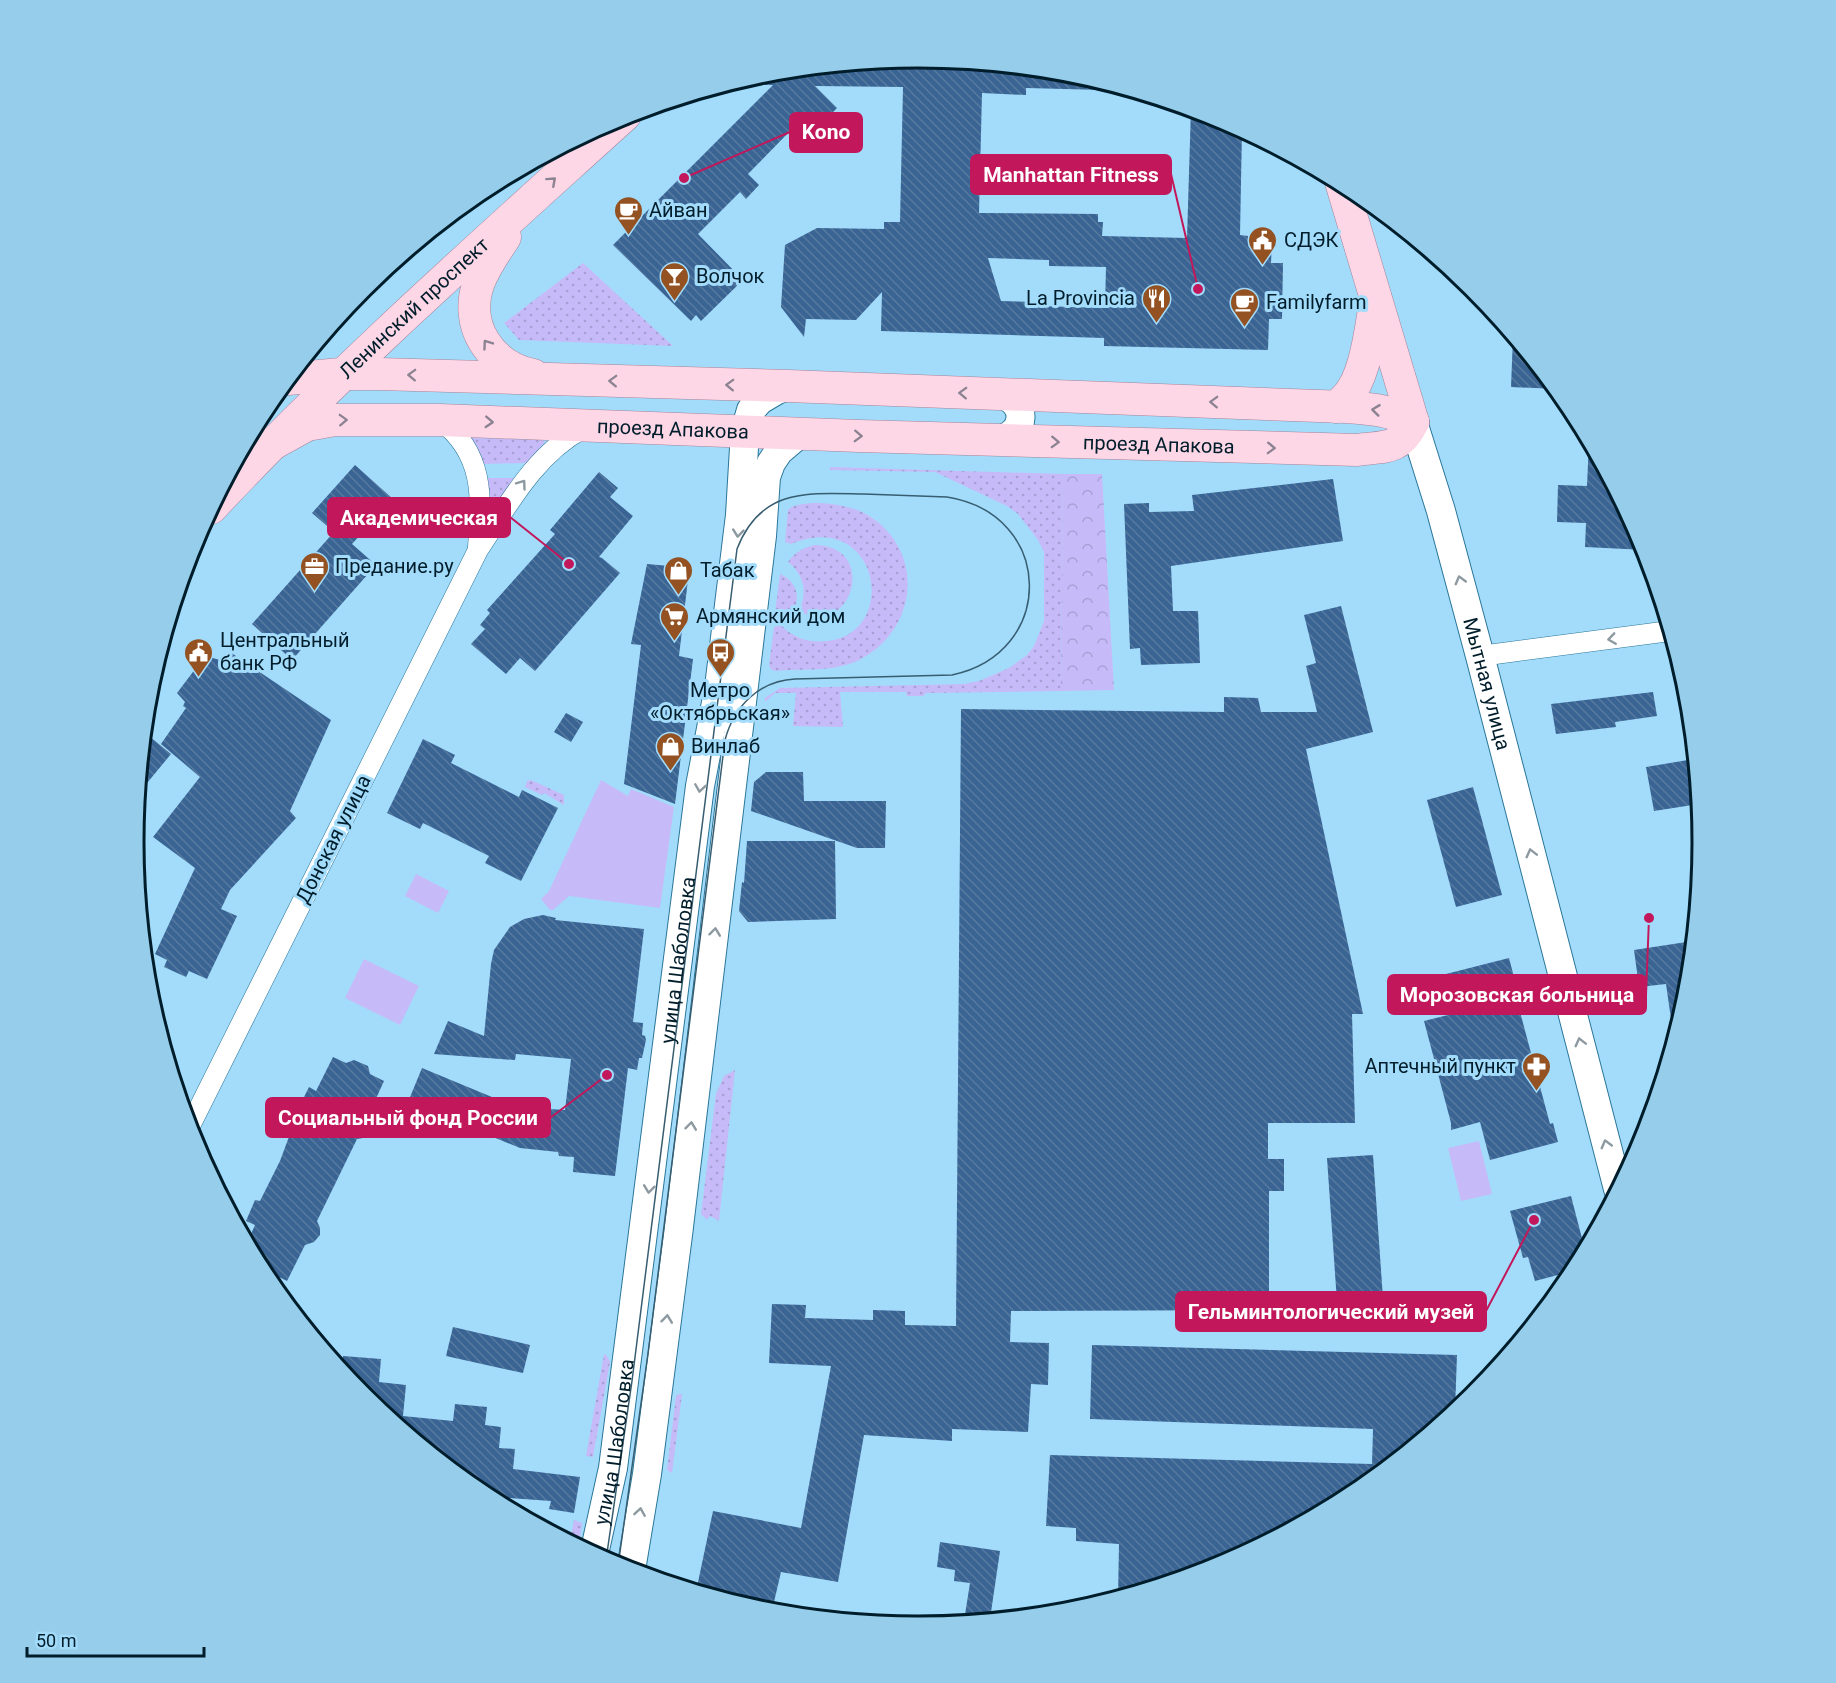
<svg xmlns="http://www.w3.org/2000/svg" width="1836" height="1683" viewBox="0 0 1836 1683" font-family="Roboto,sans-serif">
  <style>
    .grass { fill: url(#grass-dots) }
    .forest { fill: url(#forest-crowns) }
    .park { fill: #c6bbf8 }
    .building { fill: url(#building-back-hatch); fill-rule: evenodd }
    .lines { fill: none; stroke-linecap: round; stroke-linejoin: round }
    .minor-casing { stroke: #2a7699; stroke-width: 21 }
    .secondary-casing { stroke: #2a7699; stroke-width: 30 }
    .primary-casing { stroke: #a4849a; stroke-width: 33 }
    .minor { stroke: #fff; stroke-width: 20 }
    .secondary { stroke: #fff; stroke-width: 28 }
    .primary { stroke: #fed7e6; stroke-width: 32 }
    .tram { stroke: #375d71; stroke-width: 1.5 }
    .oneway { stroke: #8c8392 }
    .oneway2 { stroke: #8c99a0 }
    .labels { text-anchor: middle; dominant-baseline: central; stroke-width: 6; stroke-linejoin: round; paint-order: stroke }
    .poi-label { font-size: 20px; fill: #001d2b; stroke: #a3dcfb; text-anchor: start }
    .street-label { font-size: 20px; fill: #001d2b; stroke: #a3dcfb }
    .rim { fill: none; stroke: #001d2b; stroke-width: 3 }
    .leader { fill: none; stroke: #c2185b; stroke-width: 2 }
    .callout-dot { fill: #c2185b; stroke: #a3dcfb; stroke-width: 2 }
    .callout { fill: #c2185b; stroke: #c2185b; stroke-width: 2 }
    .callout-label { font-size: 21px; text-anchor: middle; font-weight: bold; fill: #fff }
  </style>
  <defs>
    <pattern id="grass-dots" width="8" height="8" patternUnits="userSpaceOnUse" patternTransform="scale(1.5)"><rect width="8" height="8" fill="#c6bbf8"/><path d="M2 2h.1M6 6h.1" fill="none" stroke="#a8a0d5" stroke-width="1.8" stroke-linecap="round"/></pattern>
    <pattern id="forest-crowns" width="20" height="18" patternUnits="userSpaceOnUse" patternTransform="scale(1.5)"><rect width="20" height="18" fill="#c6bbf8"/><path d="M2 6a3 3 0 1 1 6 0M12 15a3 3 0 1 1 6 0" fill="none" stroke="#a8a0d5"/></pattern>
    <pattern id="building-back-hatch" width="6" height="6" patternUnits="userSpaceOnUse" patternTransform="scale(1.5)"><rect width="6" height="6" fill="#396494"/><path d="M-1 5l2 2M0 0l6 6M5-1l2 2" fill="none" stroke="#577a9f"/></pattern>
  </defs>
  <rect width="100%" height="100%" fill="#a3dcfb"/>
  <g class="grass">
    <polygon points="583,263 673,346 519,340 504,323"/>
    <polygon points="472,438 543,440 545,442 526,463 482,464 471,440"/>
    <polygon points="830,467 1063,474 1061,691 926,693 923,696 907,696 906,692 840,692 843,727 793,726 796,693 775,693 765,702 765,698 780,688 964,684 979,681 1009,668 1027,655 1034,646 1044,621 1044,552 1038,540 1018,514 1007,506 935,472 830,470"/>
    <polygon points="487,478 514,478 498,505 492,505"/>
    <path d="M812,503C829,503 846,505 862,512C925,544 921,627 861,659C835,673 802,668 775,671L771,669L769,665L774,627L781,625C793,638 809,643 827,641C901,633 879,507 791,544L785,542L788,510C793,504 805,504 812,503Z"/>
    <path d="M814,545C880,545 852,641 799,611C808,592 804,575 788,562C795,552 803,548 814,545Z"/>
    <path d="M780,574C800,583 802,603 787,618L779,617L775,613Z"/>
    <polygon points="531,780 564,795 564,805 544,793 542,795 525,787 527,781"/>
    <polygon points="735,1070 719,1221 710,1216 707,1220 701,1214 716,1094 724,1076"/>
    <polygon points="604,1354 607,1356 610,1362 593,1457 586,1456"/>
    <polygon points="679,1394 682,1394 672,1473 667,1470 676,1396"/>
    <polygon points="574,1520 582,1523 579,1545 570,1541"/>
  </g>
  <polygon class="forest" points="1063,474 1102,474 1114,690 1061,691"/>
  <g class="park">
    <polygon points="601,780 628,796 631,789 674,807 660,908 569,896 553,910 550,910 541,899 549,891"/>
    <polygon points="416,874 449,891 438,913 405,896"/>
    <polygon points="364,959 419,986 400,1025 345,998"/>
    <polygon points="1479,1141 1492,1194 1461,1201 1448,1148"/>
  </g>
  <g class="building">
    <path d="M918,57L1071,72L1103,82V90L1026,88V95L982,93L979,213L1098,214V222H1103L1102,236L1187,238L1191,108L1219,117L1242,129L1240,235L1248,236V240L1272,241L1271,263H1283L1282,319H1269L1268,350L1104,346V338L881,331L882,292L856,320L806,319L804,337L781,307L785,245L817,228L884,229V222H900L903,87L815,86L837,108L824,121L817,114L797,135L792,129L748,174L759,185L746,199L740,192L698,234L743,280L701,321L696,315L691,321L613,245L773,85H764L763,73ZM988,258L1049,260V266L1106,267L1105,308L1041,306V302L1001,301Z"/>
    <polygon points="1513,336 1530,357 1557,389 1511,387"/>
    <polygon points="1589,441 1643,542 1645,550 1585,547 1586,523 1557,522 1558,485 1587,486"/>
    <polygon points="355,465 393,499 352,544 376,565 292,660 252,624 334,532 312,513"/>
    <polygon points="599,472 618,488 610,497 633,516 599,557 602,558 620,573 535,671 520,658 506,674 471,644 485,629 480,625 490,613 487,610 555,534 550,530"/>
    <polygon points="1333,479 1343,541 1171,566 1173,611 1198,611 1200,663 1141,665 1140,648 1130,649 1124,504 1149,503 1149,512 1194,511 1192,495"/>
    <polygon points="647,564 681,567 681,570 689,571 679,656 693,659 675,804 624,784 641,645 631,644"/>
    <polygon points="1341,606 1373,732 1306,749 1363,1014 1352,1014 1355,1123 1268,1123 1268,1159 1284,1159 1284,1191 1269,1191 1269,1310 1011,1311 1010,1342 1049,1343 1048,1385 1031,1384 1028,1432 952,1429 952,1441 864,1435 838,1582 781,1572 774,1602 697,1587 713,1511 801,1528 831,1366 769,1363 772,1304 806,1305 805,1318 873,1320 873,1310 905,1311 905,1325 956,1326 961,709 1224,712 1224,697 1258,698 1261,712 1317,712 1306,666 1316,663 1304,615"/>
    <polygon points="230,652 331,720 290,811 296,818 230,890 221,909 237,916 207,979 189,971 186,977 164,967 167,960 155,954 195,868 153,837 200,777 161,744 186,708 183,706 185,702 177,693 205,656 224,661"/>
    <polygon points="1653,692 1657,716 1615,722 1616,727 1556,734 1551,704"/>
    <polygon points="566,713 583,722 571,742 554,732"/>
    <polygon points="144,732 171,754 138,794 142,755"/>
    <polygon points="423,739 455,755 451,763 519,797 522,790 558,808 521,881 485,863 489,856 423,823 420,829 387,813"/>
    <polygon points="1694,759 1699,804 1654,811 1646,767"/>
    <polygon points="766,772 803,772 804,801 886,801 885,848 857,848 751,811 754,782"/>
    <polygon points="1473,787 1502,895 1456,907 1427,800"/>
    <polygon points="747,841 835,841 836,919 748,922 739,911 742,882 744,883"/>
    <polygon points="543,915 556,918 555,920 644,929 633,1022 643,1023 642,1035 645,1036 646,1040 642,1058 639,1058 637,1070 628,1068 615,1176 573,1172 574,1157 559,1156 558,1152 520,1148 408,1102 422,1068 516,1107 565,1110 571,1059 516,1054 515,1060 434,1054 448,1021 484,1036 491,964 494,950 510,927 524,919"/>
    <polygon points="1693,941 1687,995 1674,1040 1666,984 1639,987 1634,950"/>
    <polygon points="1509,958 1514,977 1511,978 1535,1068 1550,1124 1553,1123 1558,1142 1490,1160 1480,1122 1451,1130 1451,1123 1424,1021 1452,1014 1442,975"/>
    <polygon points="333,1057 346,1063 354,1060 368,1066 370,1074 384,1081 368,1116 370,1126 369,1133 363,1138 357,1139 317,1221 320,1228 320,1235 314,1242 305,1245 287,1281 261,1268 247,1243 255,1225 246,1221 255,1200 260,1201 280,1161 290,1134 303,1111 298,1109 309,1087 316,1091"/>
    <polygon points="1373,1155 1383,1299 1337,1302 1327,1158"/>
    <polygon points="1571,1196 1585,1250 1573,1271 1535,1281 1528,1257 1523,1258 1510,1211"/>
    <polygon points="453,1327 530,1345 523,1373 446,1356"/>
    <polygon points="1092,1345 1457,1355 1455,1411 1354,1494 1218,1566 1118,1597 1119,1544 1076,1541 1076,1528 1046,1526 1050,1455 1372,1464 1373,1429 1090,1419"/>
    <polygon points="343,1356 381,1359 379,1382 406,1385 403,1416 453,1421 455,1404 487,1407 485,1425 501,1427 499,1448 515,1449 513,1469 580,1477 574,1513 549,1509 551,1501 509,1498 508,1508 482,1494 363,1396 341,1370"/>
    <polygon points="940,1542 1000,1551 990,1619 964,1621 970,1583 954,1581 955,1570 937,1567"/>
  </g>
  <g class="lines">
    <defs>
      <g id="minor">
        <path d="M440,420C484,453 482,497 478,547"/>
        <polyline points="1480,656 1670,631"/>
        <path d="M189,1128L478,550C508,505 535,454 584,428"/>
      </g>
      <g id="secondary">
        <path id="s1" d="M1413,422L1441,511L1480,656L1618,1189"/>
        <path d="M997,440C1027,435 1029,401 999,394"/>
        <path id="s2" d="M594,1554L613,1468L700,786L719,687L740,515L745,431L751,410L760,400L777,390L788,386"/>
        <polyline points="631,1570 647,1474 678,1235 754,602 762,536 766,477 771,463 779,451 799,434"/>
      </g>
      <g id="primary">
        <polyline points="1341,182 1413,422"/>
        <path d="M505,237C496,251 485,266 479,282C463,325 490,366 533,375"/>
        <path d="M288,379L341,374H379L788,386L1346,407C1371,409 1391,410 1413,422"/>
        <path d="M1336,407C1342,402 1348,397 1352,390C1366,369 1371,328 1375,303"/>
        <path id="s3" d="M269,446L307,425L335,420H440L859,436L1357,450C1384,446 1399,451 1413,422"/>
        <path id="s4" d="M211,508C341,369 484,243 625,115"/>
      </g>
    </defs>
    <use href="#minor" class="minor-casing"/>
    <use href="#secondary" class="secondary-casing"/>
    <use href="#primary" class="primary-casing"/>
    <use href="#minor" class="minor"/>
    <use href="#secondary" class="secondary"/>
    <use href="#primary" class="primary"/>
    <path class="tram" d="M606,1560L632,1381L737,549C761,487 809,493 864,494C892,495 920,496 947,497C1055,514 1057,653 952,675L795,679C759,681 734,706 725,740L648,1354L618,1566"/>
  </g>
  <defs><path id="oneway-chevron" d="M-2-3.5L2.5 0L-2 3.5" fill="none" stroke-width="1.6" stroke-linecap="round" stroke-linejoin="round" transform="scale(1.5)"/></defs>
  <g class="oneway">
    <use href="#oneway-chevron" transform="translate(552 181) rotate(-42)"/>
    <use href="#oneway-chevron" transform="translate(487 344) rotate(-125)"/>
    <use href="#oneway-chevron" transform="translate(412 375) rotate(-178)"/>
    <use href="#oneway-chevron" transform="translate(613 381) rotate(-178)"/>
    <use href="#oneway-chevron" transform="translate(730 385) rotate(-178)"/>
    <use href="#oneway-chevron" transform="translate(963 393) rotate(-178)"/>
    <use href="#oneway-chevron" transform="translate(1214 402) rotate(-178)"/>
    <use href="#oneway-chevron" transform="translate(1376 410) rotate(-173)"/>
    <use href="#oneway-chevron" transform="translate(343 420) rotate(-2)"/>
    <use href="#oneway-chevron" transform="translate(489 422) rotate(3)"/>
    <use href="#oneway-chevron" transform="translate(858 436) rotate(2)"/>
    <use href="#oneway-chevron" transform="translate(1055 442) rotate(2)"/>
    <use href="#oneway-chevron" transform="translate(1271 448) rotate(2)"/>
  </g>
  <g class="oneway2">
    <use href="#oneway-chevron" transform="translate(522 484) rotate(-54)"/>
    <use href="#oneway-chevron" transform="translate(738 533) rotate(96)"/>
    <use href="#oneway-chevron" transform="translate(1460 580) rotate(-105)"/>
    <use href="#oneway-chevron" transform="translate(1612 639) rotate(172)"/>
    <use href="#oneway-chevron" transform="translate(700 788) rotate(99)"/>
    <use href="#oneway-chevron" transform="translate(1531 853) rotate(-104)"/>
    <use href="#oneway-chevron" transform="translate(715 932) rotate(-83)"/>
    <use href="#oneway-chevron" transform="translate(1580 1042) rotate(-104)"/>
    <use href="#oneway-chevron" transform="translate(691 1126) rotate(-83)"/>
    <use href="#oneway-chevron" transform="translate(1606 1144) rotate(-105)"/>
    <use href="#oneway-chevron" transform="translate(649 1189) rotate(97)"/>
    <use href="#oneway-chevron" transform="translate(667 1319) rotate(-83)"/>
    <use href="#oneway-chevron" transform="translate(640 1512) rotate(-81)"/>
  </g>
  <defs>
    <symbol id="cafe-pin" viewBox="-11 -11 22 30"><path d="M0 17L-7.5 6A9.5 9.5 0 1 1 7.5 6Z" fill="#945121" stroke="#a3dcfb"/><path d="M-5.5-4.5H6V0H3Q3 3.5 0 3.5H-2.5Q-5.5 3.5-5.5 0ZM3-3.2v2h1.7v-2ZM-6 4.5H4V6H-6Z" fill="#fff"/></symbol>
    <symbol id="civic-pin" viewBox="-11 -11 22 30"><path d="M0 17L-7.5 6A9.5 9.5 0 1 1 7.5 6Z" fill="#945121" stroke="#a3dcfb"/><path d="M-.6-6.5H3V-4.5H.6V-3L4-1V1h2V6H-6V1h2V-1L-.6-3ZM-1.2 2.5V6h2.4V2.5Z" fill="#fff"/></symbol>
    <symbol id="bar-pin" viewBox="-11 -11 22 30"><path d="M0 17L-7.5 6A9.5 9.5 0 1 1 7.5 6Z" fill="#945121" stroke="#a3dcfb"/><path d="M-6-5H6L.8 .8V4.5H3.5V6h-7V4.5H-.8V.8Z" fill="#fff"/></symbol>
    <symbol id="restaurant-pin" viewBox="-11 -11 22 30"><path d="M0 17L-7.5 6A9.5 9.5 0 1 1 7.5 6Z" fill="#945121" stroke="#a3dcfb"/><path d="M-5-6h1v4h1v-4h1v4h1v-4h1v5L-1.5 .5V6h-2V.5L-5-1ZM5-6V6H3V1.5H1.5Q1.5-4 5-6Z" fill="#fff"/></symbol>
    <symbol id="office-pin" viewBox="-11 -11 22 30"><path d="M0 17L-7.5 6A9.5 9.5 0 1 1 7.5 6Z" fill="#945121" stroke="#a3dcfb"/><path d="M-6-3h4V-5.5h4V-3h4V5H-6ZM-1-4.5V-3h2v-1.5ZM-6 0V1H6V0Z" fill="#fff"/></symbol>
    <symbol id="shop-pin" viewBox="-11 -11 22 30"><path d="M0 17L-7.5 6A9.5 9.5 0 1 1 7.5 6Z" fill="#945121" stroke="#a3dcfb"/><path d="M-5-2.5h2.3a2.7 3.5 0 0 1 5.4 0H5L5.5 6h-11ZM-1.5-2.5h3a1.5 2.3 0 0 0-3 0Z" fill="#fff"/></symbol>
    <symbol id="supermarket-pin" viewBox="-11 -11 22 30"><path d="M0 17L-7.5 6A9.5 9.5 0 1 1 7.5 6Z" fill="#945121" stroke="#a3dcfb"/><path d="M-6-5.5h2.5l.6 2H6L4.5 2H-2.5L-4.4-4H-6ZM-1.5 3.2a1.3 1.3 0 1 0 .1 0ZM3 3.2a1.3 1.3 0 1 0 .1 0Z" fill="#fff"/></symbol>
    <symbol id="bus-pin" viewBox="-11 -11 22 30"><path d="M0 17L-7.5 6A9.5 9.5 0 1 1 7.5 6Z" fill="#945121" stroke="#a3dcfb"/><path d="M-5-6H5V4H4V6H2V4H-2V6H-4V4H-5ZM-3.5-4V0h7V-4ZM-3.5 1.2v1.5H-2V1.2ZM2 1.2v1.5H3.5V1.2Z" fill="#fff"/></symbol>
    <symbol id="pharmacy-pin" viewBox="-11 -11 22 30"><path d="M0 17L-7.5 6A9.5 9.5 0 1 1 7.5 6Z" fill="#945121" stroke="#a3dcfb"/><path d="M-2-6h4v4h4v4h-4v4h-4v-4h-4v-4h4Z" fill="#fff"/></symbol>
  </defs>
  <g fill-rule="evenodd">
    <use href="#cafe-pin" x="612" y="194" width="33" height="45"/>
    <use href="#civic-pin" x="1246" y="224" width="33" height="45"/>
    <use href="#bar-pin" x="658" y="260" width="33" height="45"/>
    <use href="#restaurant-pin" x="1140" y="282" width="33" height="45"/>
    <use href="#cafe-pin" x="1228" y="286" width="33" height="45"/>
    <use href="#office-pin" x="298" y="550" width="33" height="45"/>
    <use href="#shop-pin" x="662" y="554" width="33" height="45"/>
    <use href="#supermarket-pin" x="658" y="600" width="33" height="45"/>
    <use href="#civic-pin" x="182" y="636" width="33" height="45"/>
    <use href="#bus-pin" x="704" y="636" width="33" height="45"/>
    <use href="#shop-pin" x="654" y="730" width="33" height="45"/>
    <use href="#pharmacy-pin" x="1520" y="1050" width="33" height="45"/>
  </g>
  <g class="labels">
    <g class="poi-label">
      <text x="649" y="210">Айван</text>
      <text x="1284" y="240">СДЭК</text>
      <text x="696" y="276">Волчок</text>
      <text x="1135" y="298" text-anchor="end">La Provincia</text>
      <text x="1266" y="302">Familyfarm</text>
      <text x="335" y="566">Предание.ру</text>
      <text x="700" y="570">Табак</text>
      <text x="696" y="616">Армянский дом</text>
      <text x="220" y="640">Центральный<tspan x="220" dy="23">банк РФ</tspan></text>
      <text x="720" y="690" text-anchor="middle">Метро<tspan x="720" dy="23">«Октябрьская»</tspan></text>
      <text x="691" y="746">Винлаб</text>
      <text x="1516" y="1066" text-anchor="end">Аптечный пункт</text>
    </g>
    <g class="street-label">
      <text stroke="none"><textPath href="#s4" startOffset="285">Ленинский проспект</textPath></text>
      <text stroke="none"><textPath href="#s3" startOffset="410">проезд Апакова</textPath></text>
      <text stroke="none"><textPath href="#s3" startOffset="896">проезд Апакова</textPath></text>
      <text stroke="none"><textPath href="#s1" startOffset="272">Мытная улица</textPath></text>
      <text transform="translate(333 839) rotate(-63)">Донская улица</text>
      <text stroke="none"><textPath href="#s2" startOffset="600">улица Шаболовка</textPath></text>
      <text stroke="none"><textPath href="#s2" startOffset="114">улица Шаболовка</textPath></text>
    </g>
  </g>
  <path d="M0 0H1836V1683H0ZM144 842a774 774 0 1 1 1548 0a774 774 0 1 1-1548 0Z" fill="#96cdea" fill-rule="evenodd"/>
  <path class="rim" d="M144 842a774 774 0 1 1 1548 0a774 774 0 1 1-1548 0Z"/>
  <path class="leader" d="M684 178L790 132M1198 289L1171 174M569 564L510 517M1649 918L1646 995M607 1075L550 1118M1534 1220L1486 1311"/>
  <g class="callout-dot">
    <circle cx="684" cy="178" r="6"/>
    <circle cx="1198" cy="289" r="6"/>
    <circle cx="569" cy="564" r="6"/>
    <circle cx="1649" cy="918" r="6"/>
    <circle cx="607" cy="1075" r="6"/>
    <circle cx="1534" cy="1220" r="6"/>
  </g>
  <g class="callout">
    <rect x="790" y="113" width="72" height="39" rx="6"/>
    <rect x="971" y="155" width="200" height="39" rx="6"/>
    <rect x="328" y="498" width="182" height="39" rx="6"/>
    <rect x="1388" y="975" width="258" height="39" rx="6"/>
    <rect x="266" y="1098" width="284" height="39" rx="6"/>
    <rect x="1176" y="1292" width="310" height="39" rx="6"/>
  </g>
  <g class="callout-label">
    <text x="826" y="139">Kono</text>
    <text x="1071" y="182">Manhattan Fitness</text>
    <text x="419" y="525">Академическая</text>
    <text x="1517" y="1002">Морозовская больница</text>
    <text x="408" y="1125">Социальный фонд России</text>
    <text x="1331" y="1319">Гельминтологический музей</text>
  </g>
  <path d="M27 1647v9h177v-9" fill="none" stroke="#001d2b" stroke-width="3"/>
  <text x="36" y="1647" font-size="18" fill="#001d2b" stroke="#a3dcfb" stroke-width="4.5" paint-order="stroke">50 m</text>
</svg>
